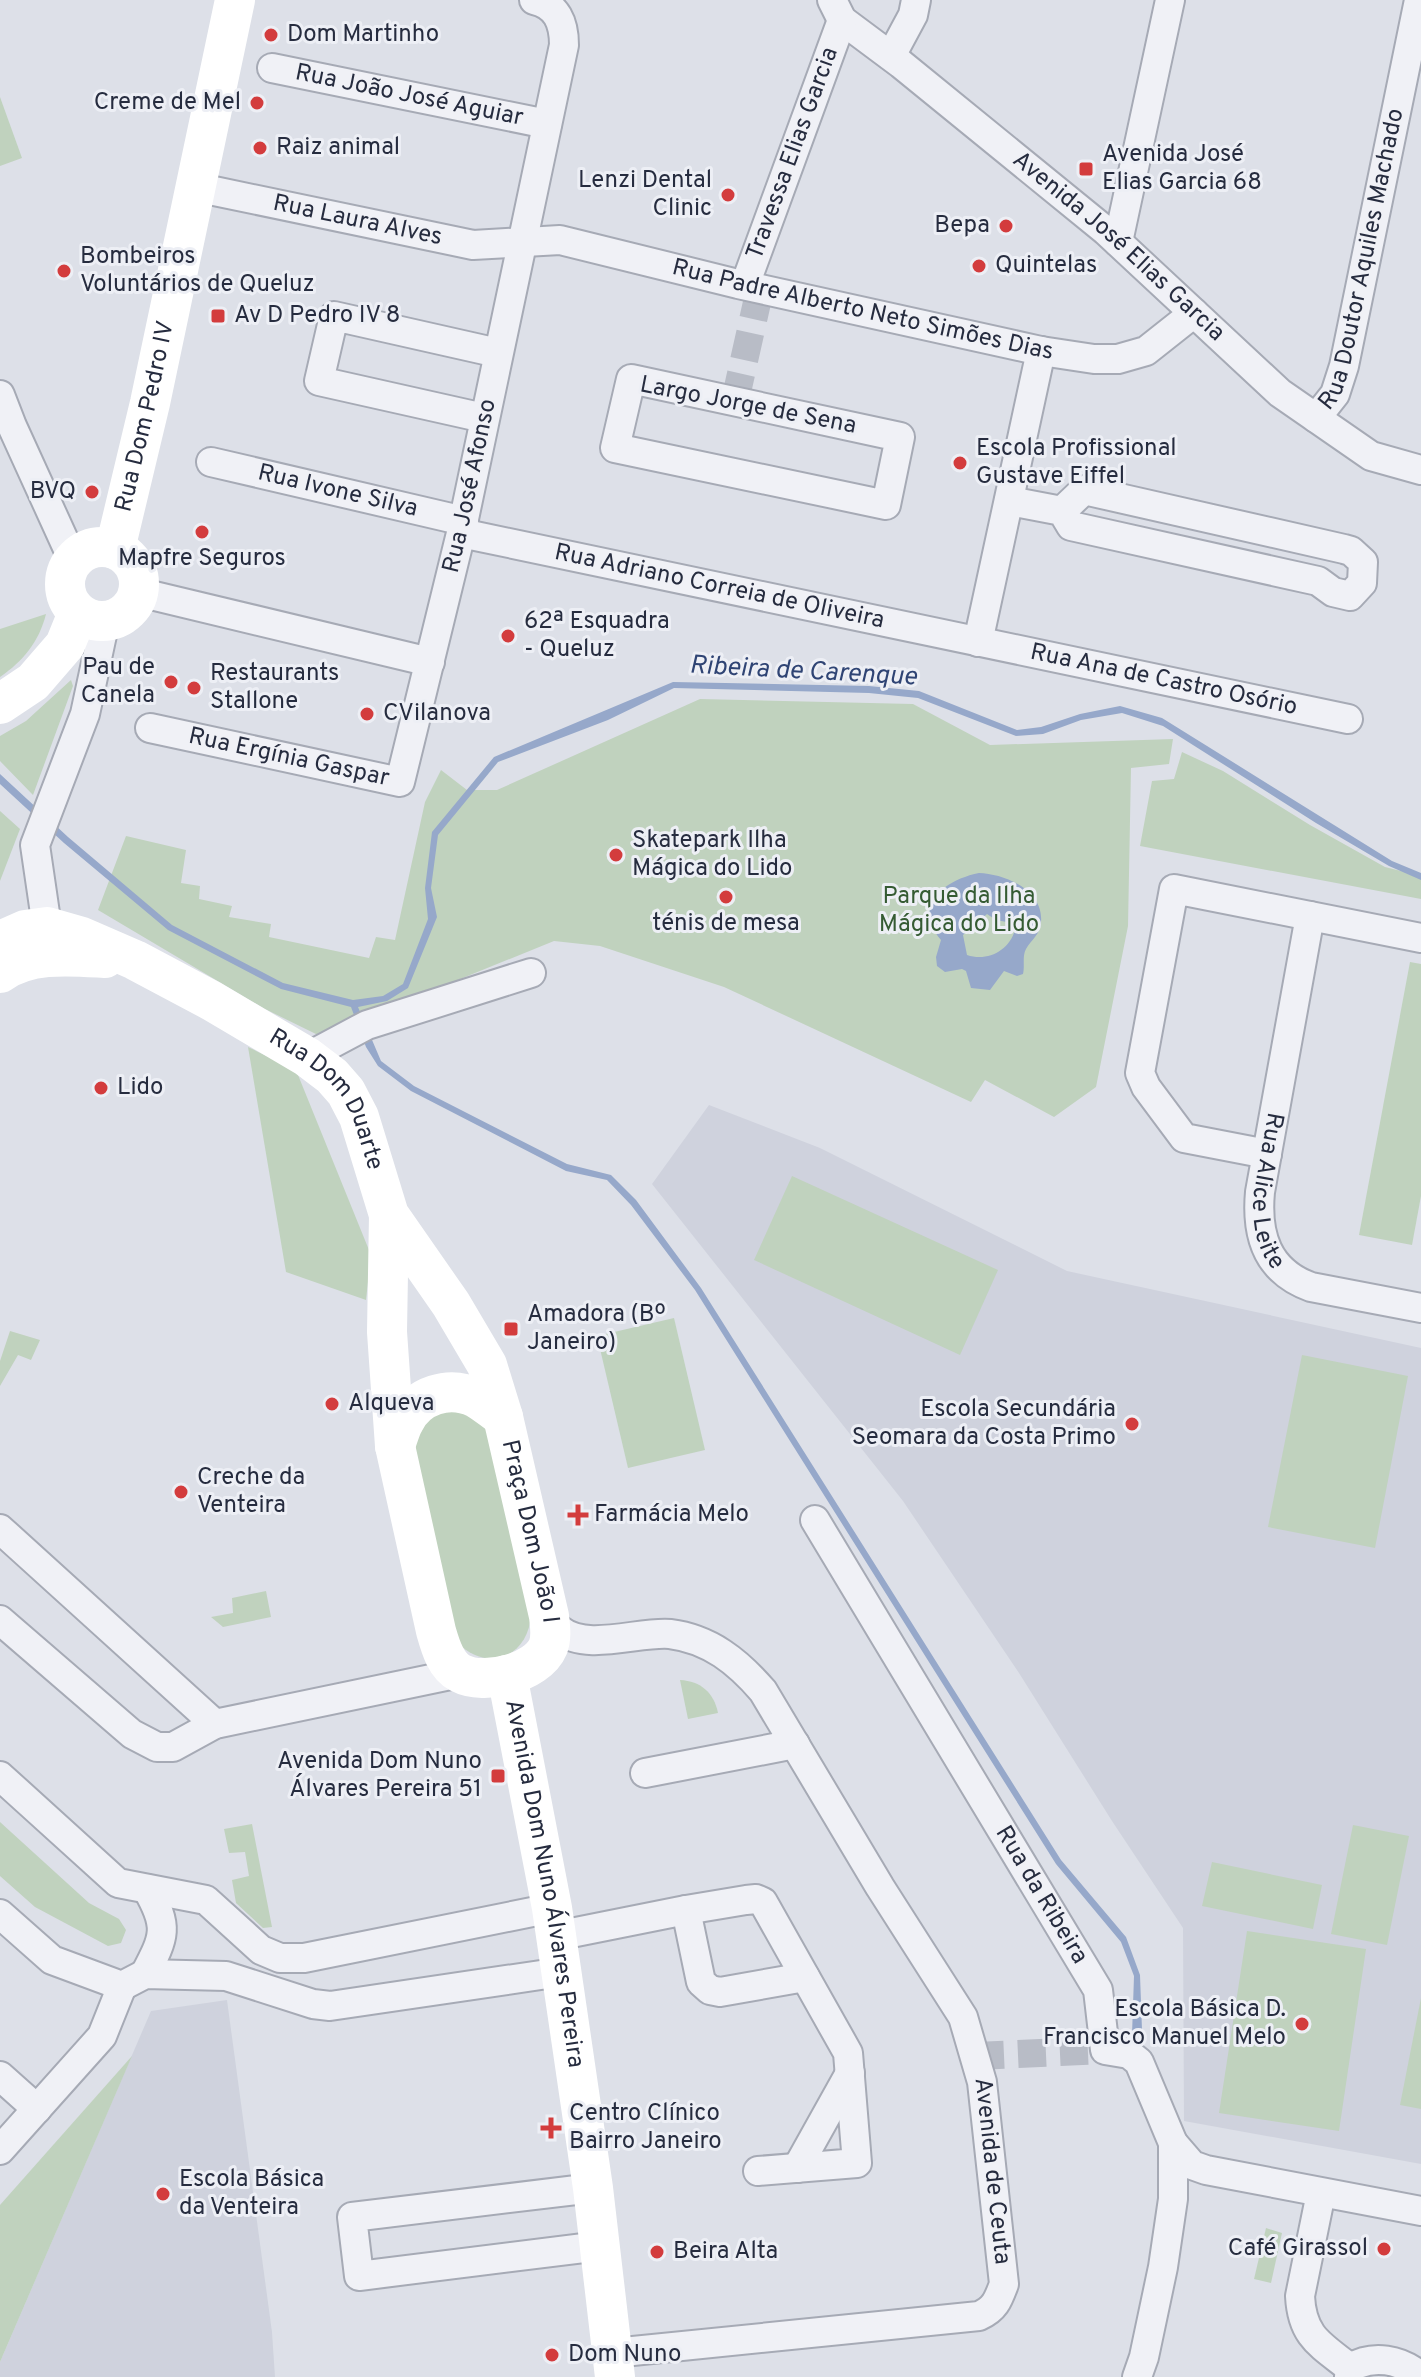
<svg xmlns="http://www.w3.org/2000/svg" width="1421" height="2377" viewBox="0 0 1421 2377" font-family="Overpass,sans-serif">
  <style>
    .built { fill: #cfd2dd }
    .green { fill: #c0d2be }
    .water { fill: #96a8ca; fill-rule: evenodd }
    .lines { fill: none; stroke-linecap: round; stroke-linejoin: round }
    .street-tunnel { stroke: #b8bcc6; stroke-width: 28; stroke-dasharray: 28 14; stroke-linecap: butt }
    .street-casing { stroke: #a6aab5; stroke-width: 32 }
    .street { stroke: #f0f1f6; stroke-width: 28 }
    .secondary { stroke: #fff; stroke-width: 40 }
    .poi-dot { fill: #d33c3d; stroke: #edeff5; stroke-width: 3 }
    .labels { text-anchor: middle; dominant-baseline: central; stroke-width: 6; stroke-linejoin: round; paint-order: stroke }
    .poi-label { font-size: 24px; fill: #262c3f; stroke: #edeff5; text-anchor: start }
    .street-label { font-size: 24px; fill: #262c3f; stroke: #edeff5 }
    .park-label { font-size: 24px; fill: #355b33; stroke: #edeff5 }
    .water-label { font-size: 26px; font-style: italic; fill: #2f4474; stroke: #edeff5 }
  </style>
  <rect width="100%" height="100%" fill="#dde0e8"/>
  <g class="built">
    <polygon points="709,1105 820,1148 1067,1271 1421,1348 1421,2164 1184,2121 1183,1928 1112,1821 1019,1673 903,1501 652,1184"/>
    <polygon points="227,2000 272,2332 275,2377 0,2377 0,2362 151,2011"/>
  </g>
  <g class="green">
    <polygon points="0,97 22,158 0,166"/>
    <path d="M46,614C39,642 23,661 0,677V629Z"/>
    <polygon points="71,680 73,686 33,795 0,761 0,736 26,721"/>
    <polygon points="700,699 913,704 990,745 1173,739 1169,764 1131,768 1128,926 1096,1087 1054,1117 985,1080 971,1102 724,987 600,946 554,941 320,1036 265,1009 98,910 126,836 186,850 181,883 200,886 199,899 232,906 229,917 271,924 269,937 369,958 376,937 395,940 425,802 441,770 467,790 497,790"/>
    <polygon points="1182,752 1223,771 1310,825 1385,867 1421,876 1421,899 1140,846 1152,781 1174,779"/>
    <polygon points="0,811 20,829 0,881"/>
    <polygon points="1410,962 1421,964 1421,1196 1412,1245 1359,1235"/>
    <polygon points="248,1047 296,1070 371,1255 366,1300 286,1272"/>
    <polygon points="792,1176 998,1270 960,1355 754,1260"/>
    <polygon points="674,1318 705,1450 628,1468 597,1336"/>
    <polygon points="10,1331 40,1340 31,1360 18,1355 0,1386 0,1361"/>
    <polygon points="1302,1355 1408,1376 1375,1548 1268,1527"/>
    <path d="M464,1409L487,1428L531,1614C529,1657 487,1674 457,1642L411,1460L414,1431L435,1411Z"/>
    <polygon points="266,1591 271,1617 223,1627 211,1617 233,1613 232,1598"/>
    <path d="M680,1680C701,1681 714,1693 718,1713L688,1719Z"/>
    <polygon points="0,1822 89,1903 119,1919 126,1930 121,1943 108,1946 35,1907 0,1876"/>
    <polygon points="252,1824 272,1927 263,1928 236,1903 232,1880 249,1876 245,1852 229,1853 224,1829"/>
    <polygon points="1353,1825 1409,1836 1387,1945 1331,1934"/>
    <polygon points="1212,1862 1322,1885 1313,1929 1202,1906"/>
    <polygon points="1247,1931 1366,1949 1339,2131 1219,2113"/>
    <polygon points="1421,1998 1421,2109 1400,2105"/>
    <polygon points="132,2056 0,2362 0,2205"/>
    <polygon points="1266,2228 1282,2233 1271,2283 1254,2279"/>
  </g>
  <g class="water">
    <polygon points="673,682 869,686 919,691 1017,730 1041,727 1080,714 1120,706 1162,718 1392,861 1421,873 1421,880 1389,866 1316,823 1163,726 1122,713 1081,720 1043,734 1016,736 918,698 869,693 674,688 608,720 498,762 438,835 431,888 437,917 408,988 387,1001 358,1007 381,1061 414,1086 567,1164 611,1175 636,1200 701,1288 1061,1860 1126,1937 1140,1975 1142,2030 1132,2035 1134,1976 1121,1942 1056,1864 695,1290 631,1205 607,1180 566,1171 411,1091 378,1066 366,1047 351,1007 281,989 168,930 64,843 0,784 0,774 68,837 172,925 283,983 353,1000 383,996 403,984 428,919 425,888 432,832 494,757"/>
    <path d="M979,873C1005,874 1044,890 1041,922C1040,935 1031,940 1026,949C1022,956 1025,966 1023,974L1017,976L1004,971L990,990L971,988L966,971L962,969L945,972L937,966L936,957L941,940C911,906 944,880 979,873ZM987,914L996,920L1012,923L1015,930C1009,951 987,962 967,955L963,935Z"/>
  </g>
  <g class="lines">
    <g class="street-tunnel">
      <polyline points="735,401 760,289"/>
      <polyline points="976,2056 1105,2050"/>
    </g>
    <defs>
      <g id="street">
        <path id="s1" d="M832,0L842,20L901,64L1106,231L1280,393L1371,456L1421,470"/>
        <polyline points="891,56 913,15 916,0"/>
        <path id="s2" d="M272,68L547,124"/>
        <path id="s3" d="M195,187L473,245L560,240L738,284L1041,351L1094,359H1118L1146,351L1194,313"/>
        <polyline points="1118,242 1170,0"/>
        <path id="s4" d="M745,285L842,20"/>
        <polygon points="631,379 900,437 886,505 615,448"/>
        <polyline points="0,395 12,426 73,560"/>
        <polyline points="484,418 319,381 334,316 498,353"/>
        <path id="s5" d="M1316,418L1335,394L1344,366L1419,0"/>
        <path id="s6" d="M211,462L464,521"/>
        <polyline points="1009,501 1062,511 1071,526 1318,581 1333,592 1350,596 1362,583 1363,562 1351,551 1344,549 1084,490 1062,511"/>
        <path id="s7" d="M461,533L1348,719"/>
        <polyline points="138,592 430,662"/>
        <polyline points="978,642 1041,351"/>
        <path id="s8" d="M150,728L400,782L461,533L564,45C564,23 557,5 534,0"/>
        <path id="s9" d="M1310,916L1260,1192C1256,1235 1267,1271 1311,1287L1421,1308"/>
        <polyline points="47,927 35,845 85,714 105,621"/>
        <polyline points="307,1057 367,1025 531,973"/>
        <polyline points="1267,1154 1184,1138 1146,1087 1140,1073 1174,889 1421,938"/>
        <path id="s10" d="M815,1520L1098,1990L1105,2050L1129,2054L1139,2062L1173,2143V2199L1163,2267L1144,2357L1137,2377"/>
        <polyline points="0,1529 215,1724"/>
        <path id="s11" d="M549,1616C552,1620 556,1627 560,1630C586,1652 640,1631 670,1634C710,1639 738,1662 763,1691L880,1887L963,2017L982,2082L1004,2284C998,2300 995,2309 979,2316L613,2353"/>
        <polyline points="0,1620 132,1734 157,1747 173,1747 215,1724 460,1673"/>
        <polyline points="645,1773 795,1744"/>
        <polyline points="0,1776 118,1883 206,1900 261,1950 280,1958 304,1958 552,1908"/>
        <polyline points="686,1910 746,1900 756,1899 763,1902 848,2053 857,2163 758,2171"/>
        <polyline points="0,1914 52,1960 122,1986 145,1974 226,1976 313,2004 330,2006 561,1972"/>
        <polyline points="556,1936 686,1910 701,1982 710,1990 720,1992 805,1977"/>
        <path d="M145,1974C165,1936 169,1927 147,1889"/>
        <polyline points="0,2076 37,2109"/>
        <polyline points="1173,2143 1192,2165 1206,2170 1421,2211"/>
        <polyline points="0,2150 102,2036 122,1986"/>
        <polyline points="797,2168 850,2073"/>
        <polyline points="593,2188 352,2217 359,2276 600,2246"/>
        <path d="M1321,2193L1300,2296C1302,2337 1321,2345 1350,2368"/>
        <path d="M1349,2377L1350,2368C1373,2354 1401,2359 1421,2377"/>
      </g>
    </defs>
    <use href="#street" class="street-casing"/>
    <use href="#street" class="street"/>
    <g class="secondary">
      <circle cx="102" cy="584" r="37"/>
      <path id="s12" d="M115,549L150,403L235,0"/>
      <polyline points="0,704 33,682 65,645 78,613"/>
      <path id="s13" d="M0,941L25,930L47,927L82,937L135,960L212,1001L307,1057L332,1076L346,1092L359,1117L389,1215L451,1304L487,1365L503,1417L549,1616C550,1626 552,1637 548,1647C537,1673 484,1686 460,1673C445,1665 440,1645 436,1631L395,1446L387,1332L389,1215"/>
      <path d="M0,973C30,952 70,956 105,958"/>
      <path d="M395,1446C398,1438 400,1429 404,1422C417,1395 449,1385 476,1398C485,1403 494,1411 503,1417"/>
      <path id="s14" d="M507,1675L552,1908L593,2188L615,2377"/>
    </g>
  </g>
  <g class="poi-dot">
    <circle cx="271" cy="35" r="8"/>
    <circle cx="257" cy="103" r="8"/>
    <circle cx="260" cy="148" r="8"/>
    <rect x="1078" y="161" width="16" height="16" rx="4"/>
    <circle cx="728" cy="195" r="8"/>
    <circle cx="1006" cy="226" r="8"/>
    <circle cx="979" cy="266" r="8"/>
    <circle cx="64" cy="271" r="8"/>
    <rect x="210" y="308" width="16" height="16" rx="4"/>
    <circle cx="960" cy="463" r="8"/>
    <circle cx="92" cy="492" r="8"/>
    <circle cx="202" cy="532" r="8"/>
    <circle cx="508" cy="636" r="8"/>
    <circle cx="171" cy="682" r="8"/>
    <circle cx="194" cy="688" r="8"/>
    <circle cx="367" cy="714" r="8"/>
    <circle cx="616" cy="855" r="8"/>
    <circle cx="726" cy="897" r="8"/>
    <circle cx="101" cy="1088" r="8"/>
    <rect x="503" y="1321" width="16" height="16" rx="4"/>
    <circle cx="332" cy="1404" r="8"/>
    <circle cx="1132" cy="1424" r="8"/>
    <circle cx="181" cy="1492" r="8"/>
    <path d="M574 1503h8v8h8v8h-8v8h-8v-8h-8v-8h8z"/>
    <rect x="490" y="1768" width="16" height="16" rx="4"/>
    <circle cx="1302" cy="2024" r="8"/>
    <path d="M547 2116h8v8h8v8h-8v8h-8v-8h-8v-8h8z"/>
    <circle cx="163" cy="2194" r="8"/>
    <circle cx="1384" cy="2249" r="8"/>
    <circle cx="657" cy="2252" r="8"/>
    <circle cx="552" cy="2355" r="8"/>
  </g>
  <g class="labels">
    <g class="poi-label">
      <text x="287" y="35">Dom Martinho</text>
      <text x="241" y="103" text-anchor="end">Creme de Mel</text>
      <text x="276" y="148">Raiz animal</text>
      <text x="1102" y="155">Avenida José<tspan x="1102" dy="28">Elias Garcia 68</tspan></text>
      <text x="712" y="181" text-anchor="end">Lenzi Dental<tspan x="712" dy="28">Clinic</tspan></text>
      <text x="990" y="226" text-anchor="end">Bepa</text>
      <text x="80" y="257">Bombeiros<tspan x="80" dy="28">Voluntários de Queluz</tspan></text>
      <text x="995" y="266">Quintelas</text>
      <text x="234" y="316">Av D Pedro IV 8</text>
      <text x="976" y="449">Escola Profissional<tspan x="976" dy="28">Gustave Eiffel</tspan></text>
      <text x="76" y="492" text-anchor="end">BVQ</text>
      <text x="202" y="559" text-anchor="middle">Mapfre Seguros</text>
      <text x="524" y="622">62ª Esquadra<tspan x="524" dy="28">- Queluz</tspan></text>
      <text x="155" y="668" text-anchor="end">Pau de<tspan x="155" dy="28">Canela</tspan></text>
      <text x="210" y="674">Restaurants<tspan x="210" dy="28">Stallone</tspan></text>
      <text x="383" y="714">CVilanova</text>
      <text x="632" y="841">Skatepark Ilha<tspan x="632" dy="28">Mágica do Lido</tspan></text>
      <text x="726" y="924" text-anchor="middle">ténis de mesa</text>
      <text x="117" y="1088">Lido</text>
      <text x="527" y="1315">Amadora (Bº<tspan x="527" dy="28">Janeiro)</tspan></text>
      <text x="348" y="1404">Alqueva</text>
      <text x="1116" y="1410" text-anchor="end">Escola Secundária<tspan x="1116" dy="28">Seomara da Costa Primo</tspan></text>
      <text x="197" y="1478">Creche da<tspan x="197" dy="28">Venteira</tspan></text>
      <text x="594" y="1515">Farmácia Melo</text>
      <text x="482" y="1762" text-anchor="end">Avenida Dom Nuno<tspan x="482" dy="28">Álvares Pereira 51</tspan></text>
      <text x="1286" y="2010" text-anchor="end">Escola Básica D.<tspan x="1286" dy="28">Francisco Manuel Melo</tspan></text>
      <text x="569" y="2114">Centro Clínico<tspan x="569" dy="28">Bairro Janeiro</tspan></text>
      <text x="179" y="2180">Escola Básica<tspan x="179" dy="28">da Venteira</tspan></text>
      <text x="1368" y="2249" text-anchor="end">Café Girassol</text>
      <text x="673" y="2252">Beira Alta</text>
      <text x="568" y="2355">Dom Nuno</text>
    </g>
    <g class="street-label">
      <text stroke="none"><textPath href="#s2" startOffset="140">Rua João José Aguiar</textPath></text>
      <text stroke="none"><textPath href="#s4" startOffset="140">Travessa Elias Garcia</textPath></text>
      <text stroke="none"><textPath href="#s3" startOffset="166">Rua Laura Alves</textPath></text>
      <text stroke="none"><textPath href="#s1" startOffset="380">Avenida José Elias Garcia</textPath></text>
      <text stroke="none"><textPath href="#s5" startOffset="168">Rua Doutor Aquiles Machado</textPath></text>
      <text stroke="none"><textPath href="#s3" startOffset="682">Rua Padre Alberto Neto Simões Dias</textPath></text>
      <text transform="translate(748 406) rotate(11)">Largo Jorge de Sena</text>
      <text stroke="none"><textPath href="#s12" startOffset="136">Rua Dom Pedro IV</textPath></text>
      <text stroke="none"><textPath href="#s8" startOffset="560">Rua José Afonso</textPath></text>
      <text stroke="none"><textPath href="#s6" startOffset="130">Rua Ivone Silva</textPath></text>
      <text stroke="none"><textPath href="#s7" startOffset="264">Rua Adriano Correia de Oliveira</textPath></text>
      <text stroke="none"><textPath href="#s7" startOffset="718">Rua Ana de Castro Osório</textPath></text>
      <text stroke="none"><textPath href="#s8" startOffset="142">Rua Ergínia Gaspar</textPath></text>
      <text stroke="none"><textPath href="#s13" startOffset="388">Rua Dom Duarte</textPath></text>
      <text stroke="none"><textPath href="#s9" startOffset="280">Rua Alice Leite</textPath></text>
      <text stroke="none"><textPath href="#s13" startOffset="876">Praça Dom João I</textPath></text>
      <text stroke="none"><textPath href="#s14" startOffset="212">Avenida Dom Nuno Álvares Pereira</textPath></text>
      <text stroke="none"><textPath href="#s10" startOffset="438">Rua da Ribeira</textPath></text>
      <text stroke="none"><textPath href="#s11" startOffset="782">Avenida de Ceuta</textPath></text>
    </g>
    <g class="park-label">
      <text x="959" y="897">Parque da Ilha<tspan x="959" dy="28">Mágica do Lido</tspan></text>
    </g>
    <g class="water-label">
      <text transform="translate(803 672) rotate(3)">Ribeira de Carenque</text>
    </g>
  </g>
</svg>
